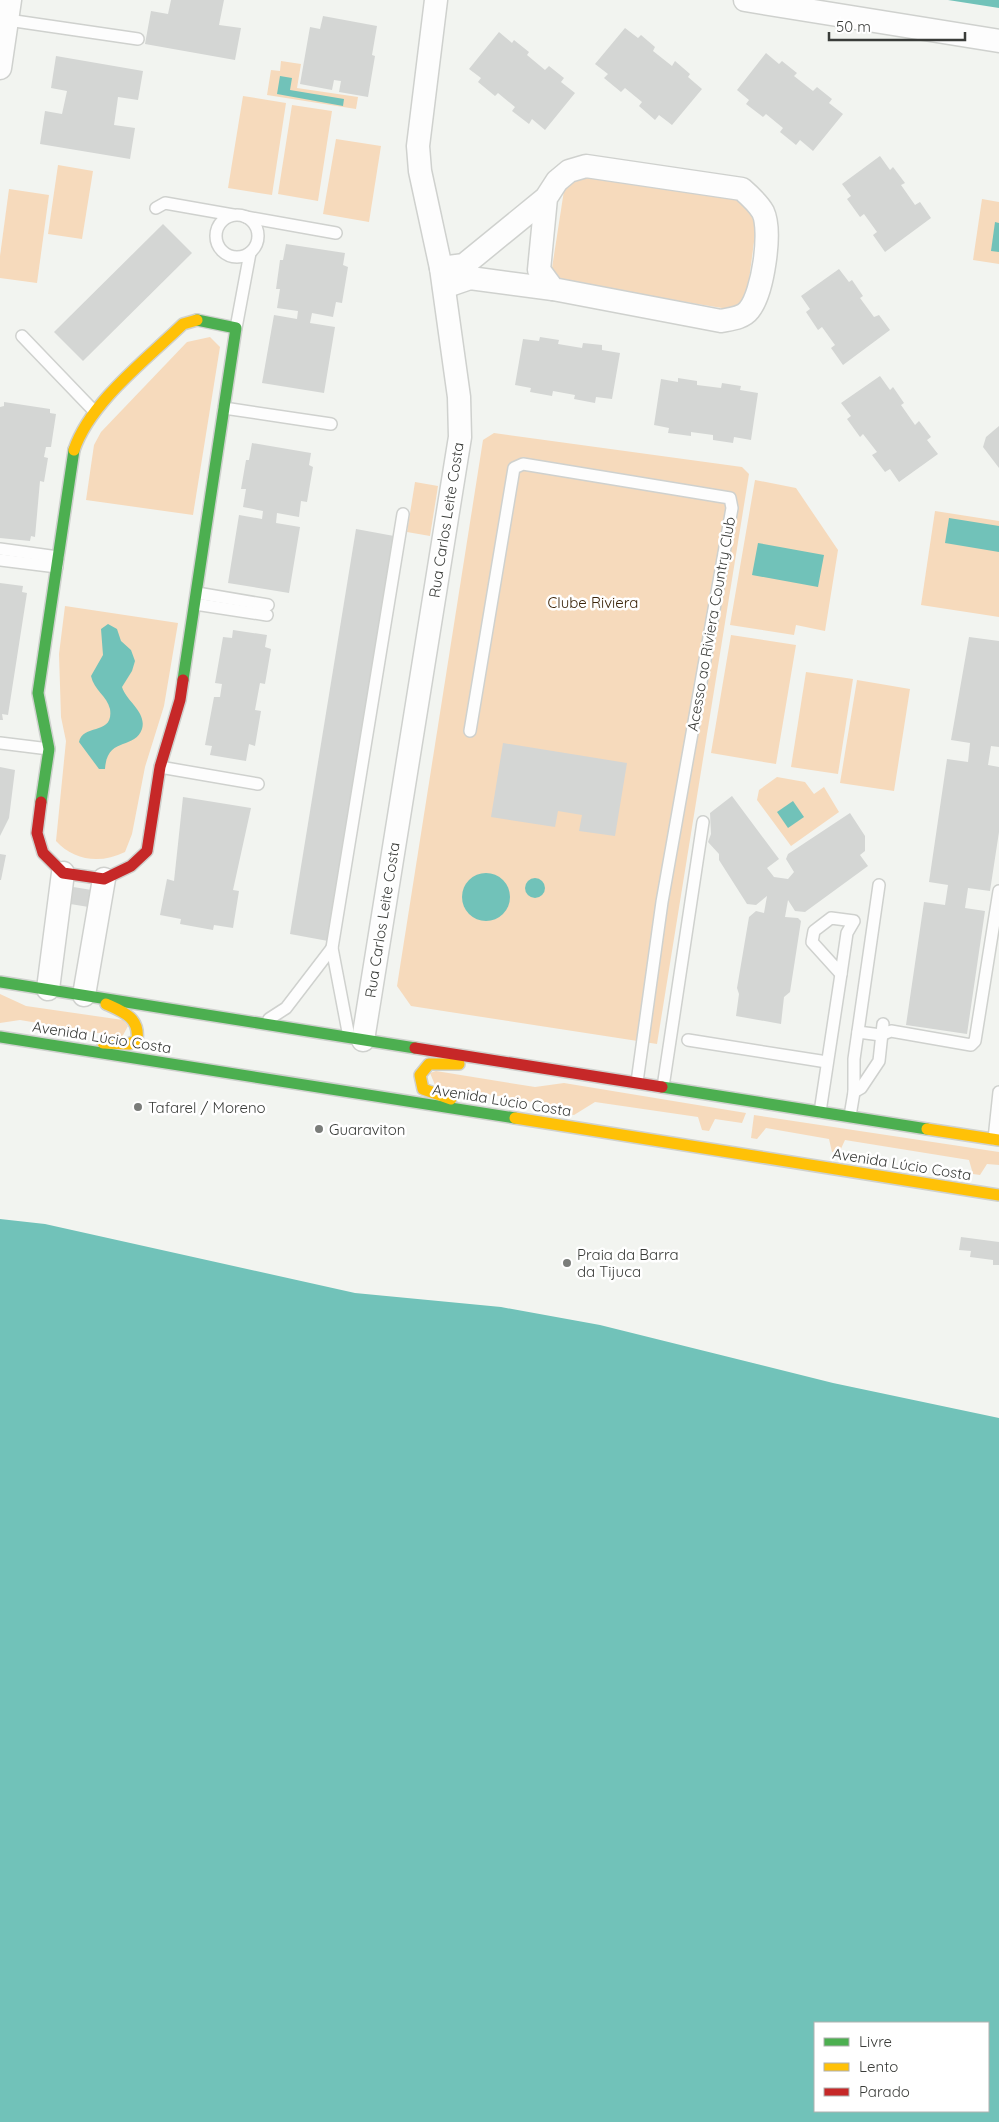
<svg xmlns="http://www.w3.org/2000/svg" width="999" height="2122" viewBox="0 0 999 2122" font-family="Quicksand,sans-serif">
  <style>
    .green { fill: #f6dabc }
    .water { fill: #71c2b9; fill-rule: evenodd }
    .building { fill: #d4d6d4 }
    .lines { fill: none; stroke-linecap: round; stroke-linejoin: round }
    .lane-casing { stroke: #cfd1ce; stroke-width: 14 }
    .street-casing { stroke: #cfd1ce; stroke-width: 25 }
    .fast-casing { stroke: #cfd1ce; stroke-width: 14 }
    .slow-casing { stroke: #cfd1ce; stroke-width: 14 }
    .jam-casing { stroke: #cfd1ce; stroke-width: 14 }
    .lane { stroke: #fdfdfd; stroke-width: 11 }
    .street { stroke: #fdfdfd; stroke-width: 22 }
    .fast { stroke: #4caf50; stroke-width: 11 }
    .slow { stroke: #ffc107; stroke-width: 11 }
    .jam { stroke: #c62828; stroke-width: 11 }
    .poi-dot { fill: #7a7c79; stroke: #fff; stroke-width: 2 }
    .labels { text-anchor: middle; dominant-baseline: central; stroke-width: 5; stroke-linejoin: round; paint-order: stroke }
    .street-label { font-size: 15px; fill: #3a3c39; stroke: #fff }
    .park-label { font-size: 15px; fill: #3c250a; stroke: #fff }
    .poi-label { font-size: 15px; fill: #3a3c39; stroke: #fff; text-anchor: start }
  </style>
  <rect width="100%" height="100%" fill="#f2f4f0"/>
  <g class="green">
    <polygon points="281,61 301,64 297,88 358,97 356,109 267,95 271,70 280,71"/>
    <polygon points="243,96 286,103 272,195 228,188"/>
    <polygon points="292,105 332,111 318,201 278,194"/>
    <polygon points="336,139 381,146 369,222 323,214"/>
    <polygon points="58,165 93,171 82,239 48,234"/>
    <polygon points="587,175 741,199 757,219 746,303 728,309 563,282 552,268 565,184"/>
    <polygon points="9,189 49,195 37,283 0,278 0,256"/>
    <polygon points="982,199 999,202 999,264 973,260"/>
    <polygon points="210,337 220,347 193,515 86,500 94,445 101,432 187,342"/>
    <polygon points="494,433 742,467 749,474 657,1044 411,1006 397,986 483,440"/>
    <polygon points="755,480 796,488 838,550 825,631 796,625 794,635 730,625"/>
    <polygon points="415,482 438,486 430,536 407,532"/>
    <polygon points="935,511 999,521 999,617 921,605"/>
    <path d="M65,606L178,623L164,706L145,767L132,834L125,852C101,864 74,861 56,841L66,741L61,717L59,654Z"/>
    <polygon points="731,635 796,645 776,764 711,753"/>
    <polygon points="806,672 853,679 838,774 791,767"/>
    <polygon points="857,680 910,689 894,791 840,783"/>
    <polygon points="777,777 805,782 814,794 824,787 839,812 791,846 757,800 759,790"/>
    <polygon points="0,994 26,1006 123,1020 128,1026 122,1037 20,1020 0,1023"/>
    <polygon points="436,1071 535,1087 564,1083 746,1113 742,1123 715,1119 709,1131 702,1130 698,1117 595,1102 574,1115 555,1112 539,1103 435,1085 430,1073"/>
    <polygon points="754,1115 999,1152 999,1165 987,1164 980,1175 973,1174 969,1160 845,1140 839,1153 832,1152 829,1139 766,1128 757,1139 751,1138"/>
  </g>
  <g class="water">
    <polygon points="948,0 999,0 999,8"/>
    <polygon points="280,76 292,78 290,90 344,99 343,106 277,94"/>
    <polygon points="995,222 999,223 999,252 991,251"/>
    <polygon points="949,518 999,526 999,552 945,543"/>
    <polygon points="758,543 824,555 818,587 752,575"/>
    <path d="M108,624L117,629L121,641L131,650L135,661L132,671L122,687C126,701 147,712 142,729C135,750 107,736 105,769H99L79,742C83,723 114,736 110,709C107,696 94,690 91,676L103,655L101,629Z"/>
    <polygon points="793,801 804,817 788,828 777,812"/>
    <circle cx="486" cy="897" r="24"/>
    <circle cx="535" cy="888" r="10"/>
    <path d="M0,1219L45,1224L355,1293L501,1307L600,1325L833,1383L999,1418V2122H0ZM815,2023H988V2111H815Z"/>
  </g>
  <g class="building">
    <polygon points="171,0 224,0 219,25 241,28 235,60 145,44 151,11 168,14"/>
    <polygon points="323,16 377,26 372,55 375,56 368,97 339,92 341,81 334,80 332,90 300,84 310,27 320,29"/>
    <polygon points="625,28 638,38 641,35 655,47 653,51 672,66 675,61 690,74 688,77 702,89 672,125 659,115 655,120 639,106 642,102 625,88 621,92 604,78 608,74 595,64"/>
    <polygon points="499,32 512,43 514,40 529,52 527,55 545,70 549,66 564,78 561,82 575,93 545,130 532,119 529,124 512,111 515,107 498,93 495,96 478,82 481,78 469,69"/>
    <polygon points="766,53 779,64 782,61 797,73 794,76 813,91 817,87 832,99 829,103 843,114 813,151 800,140 796,145 780,132 783,128 766,114 763,117 746,104 749,100 737,90"/>
    <polygon points="56,56 143,71 138,100 118,97 114,125 135,128 130,159 40,144 45,111 62,114 67,91 51,88"/>
    <polygon points="880,156 890,170 893,167 905,183 901,185 915,205 920,202 931,218 885,252 873,235 877,232 864,214 860,217 847,199 851,196 842,184"/>
    <polygon points="163,224 192,253 83,361 54,332"/>
    <polygon points="286,244 345,253 343,265 348,267 342,303 336,302 333,317 312,313 310,323 335,327 324,393 262,383 274,315 297,319 298,311 277,308 280,289 276,289 280,260 283,260"/>
    <polygon points="839,269 849,282 852,280 863,296 860,298 874,317 879,315 890,330 843,365 831,348 835,345 822,327 818,330 806,312 810,309 801,296"/>
    <polygon points="540,337 559,340 558,344 582,348 583,343 602,345 602,350 620,353 612,399 596,397 595,403 574,399 575,395 553,391 552,396 530,392 531,388 515,385 523,339 539,341"/>
    <polygon points="880,376 890,390 893,387 904,403 901,405 915,425 919,421 931,437 927,440 938,454 899,482 890,469 885,472 872,455 877,452 863,434 860,437 847,419 851,416 841,403"/>
    <polygon points="678,378 697,381 697,385 721,388 722,383 741,386 740,390 758,393 751,440 734,437 733,443 713,440 713,435 691,432 691,436 668,433 669,428 654,425 661,379 678,382"/>
    <polygon points="4,402 50,409 50,413 56,414 51,447 46,447 44,457 48,458 44,482 40,481 35,537 31,536 30,541 0,538 0,407 4,406"/>
    <polygon points="999,426 999,468 983,447 986,437"/>
    <polygon points="252,443 311,453 309,465 313,467 307,502 301,501 299,517 277,513 276,523 300,527 289,593 228,583 239,515 262,519 263,511 243,507 246,489 241,489 246,460 249,460"/>
    <polygon points="356,529 394,536 328,941 290,934"/>
    <polygon points="0,583 23,586 22,592 27,593 8,715 2,714 3,720 0,720"/>
    <polygon points="233,630 267,635 265,647 271,649 265,684 260,683 255,710 261,711 255,746 249,744 246,761 210,755 212,746 205,745 214,697 220,697 222,684 215,683 223,637 232,638"/>
    <polygon points="969,637 999,641 999,747 991,746 988,765 999,767 999,832 990,891 968,888 965,908 985,911 967,1034 906,1025 924,902 945,905 948,885 929,882 947,759 968,762 970,743 951,740"/>
    <polygon points="503,743 627,763 615,836 579,831 582,815 558,811 555,827 491,817"/>
    <polygon points="0,767 15,770 9,818 0,836"/>
    <polygon points="732,796 779,859 767,868 774,877 788,879 794,872 786,859 788,854 850,813 865,836 865,851 860,855 868,866 805,912 795,911 788,900 785,917 798,918 801,921 790,992 784,997 781,1024 736,1016 739,994 737,988 749,917 756,911 764,913 767,896 756,905 747,904 719,860 719,854 708,842 711,834 710,813"/>
    <polygon points="183,797 251,808 233,890 239,891 233,928 214,925 213,930 180,924 181,919 160,915 167,879 174,881"/>
    <polygon points="0,854 6,855 1,880 0,880"/>
    <polygon points="55,884 110,893 107,910 52,901"/>
    <polygon points="961,1237 999,1242 999,1265 993,1265 993,1260 970,1257 971,1251 959,1250"/>
  </g>
  <g class="lines">
    <defs>
      <g id="lane">
        <polyline points="8,20 138,39"/>
        <polyline points="156,208 165,203 233,215"/>
        <circle cx="237" cy="236" r="21"/>
        <polyline points="246,217 336,233"/>
        <polyline points="236,328 250,253"/>
        <polyline points="22,336 94,411"/>
        <polyline points="224,408 331,424"/>
        <polyline points="0,549 58,557"/>
        <polyline points="0,560 57,567"/>
        <polyline points="197,593 268,605"/>
        <polyline points="195,604 267,615"/>
        <polyline points="470,731 514,468 523,464 730,498 732,508 662,902 637,1082"/>
        <polyline points="0,743 49,749"/>
        <polyline points="160,767 258,784"/>
        <polygon points="831,918 854,921 847,933 841,974 812,942 814,931"/>
        <polyline points="269,1019 286,1008 332,948"/>
        <polyline points="858,1032 881,1035 891,1031 971,1045 975,1041 999,891"/>
        <polyline points="349,1037 332,948 403,514"/>
        <polyline points="688,1040 827,1062"/>
        <polyline points="663,1087 703,822"/>
        <polyline points="854,1092 861,1088 879,1061 883,1024"/>
        <polyline points="820,1112 841,974"/>
        <polyline points="850,1116 854,1092 854,1059 879,885"/>
        <polyline points="994,1139 999,1092"/>
      </g>
      <g id="street">
        <polyline points="745,0 999,41"/>
        <polyline points="0,68 10,0"/>
        <path d="M441,268L464,265L546,198L557,181L569,171L586,166L742,189C750,196 758,203 763,212C772,231 763,293 749,310C743,318 731,319 721,321L553,289L539,270L546,198"/>
        <polyline points="444,287 470,278 553,289"/>
        <polyline points="48,989 63,873"/>
        <polyline points="84,995 104,879"/>
        <polyline points="363,1040 460,437 459,397 441,268 420,171 418,146 436,0"/>
      </g>
      <g id="fast">
        <polyline points="183,680 236,328 197,320"/>
        <polyline points="41,802 49,749 38,693 74,450"/>
        <polyline points="0,982 415,1048"/>
        <polyline points="0,1037 515,1118"/>
        <polyline points="662,1087 927,1129"/>
      </g>
      <g id="slow">
        <path d="M74,450C90,402 147,359 183,324L197,320"/>
        <path d="M103,1043L129,1044L137,1040C140,1018 124,1012 106,1004"/>
        <polyline points="451,1099 423,1089 420,1075 429,1064 459,1064"/>
        <polyline points="515,1118 999,1195"/>
        <polyline points="927,1129 999,1140"/>
      </g>
      <g id="jam">
        <polyline points="41,802 37,833 43,853 63,873 104,879 131,866 147,851 160,767 180,700 183,680"/>
        <polyline points="415,1048 662,1087"/>
      </g>
    </defs>
    <use href="#lane" class="lane-casing"/>
    <use href="#street" class="street-casing"/>
    <use href="#fast" class="fast-casing"/>
    <use href="#slow" class="slow-casing"/>
    <use href="#jam" class="jam-casing"/>
    <use href="#lane" class="lane"/>
    <use href="#street" class="street"/>
    <use href="#fast" class="fast"/>
    <use href="#slow" class="slow"/>
    <use href="#jam" class="jam"/>
  </g>
  <g class="poi-dot">
    <circle cx="138" cy="1107" r="5"/>
    <circle cx="319" cy="1129" r="5"/>
    <circle cx="567" cy="1263" r="5"/>
  </g>
  <g class="labels">
    <g class="street-label">
      <text transform="translate(446 520) rotate(-81)">Rua Carlos Leite Costa</text>
      <text transform="translate(711 624) rotate(-80)">Acesso ao Riviera Country Club</text>
      <text transform="translate(382 920) rotate(-81)">Rua Carlos Leite Costa</text>
      <text transform="translate(102 1037) rotate(9)">Avenida Lúcio Costa</text>
      <text transform="translate(502 1100) rotate(9)">Avenida Lúcio Costa</text>
      <text transform="translate(902 1164) rotate(9)">Avenida Lúcio Costa</text>
    </g>
    <g class="park-label">
      <text x="593" y="602">Clube Riviera</text>
    </g>
    <g class="poi-label">
      <text x="148" y="1107">Tafarel / Moreno</text>
      <text x="329" y="1129">Guaraviton</text>
      <text x="577" y="1254">Praia da Barra<tspan x="577" dy="17">da Tijuca</tspan></text>
    </g>
  </g>
  <rect x="814" y="2022" width="175" height="90" fill="#ffffff" stroke="#b0b1b0"/>
  <rect x="824" y="2038" width="25" height="8" fill="#4caf50" stroke="#b0b1b0"/>
  <text x="859" y="2047" font-size="15" fill="#3a3c39">Livre</text>
  <rect x="824" y="2063" width="25" height="8" fill="#ffc107" stroke="#b0b1b0"/>
  <text x="859" y="2072" font-size="15" fill="#3a3c39">Lento</text>
  <rect x="824" y="2088" width="25" height="8" fill="#c62828" stroke="#b0b1b0"/>
  <text x="859" y="2097" font-size="15" fill="#3a3c39">Parado</text>
  <path d="M829 32v8h136v-8" fill="none" stroke="#3a3c39" stroke-width="2.5"/>
  <text x="836" y="32" font-size="15" fill="#3a3c39" stroke="#ffffff" stroke-width="4" paint-order="stroke">50 m</text>
</svg>
